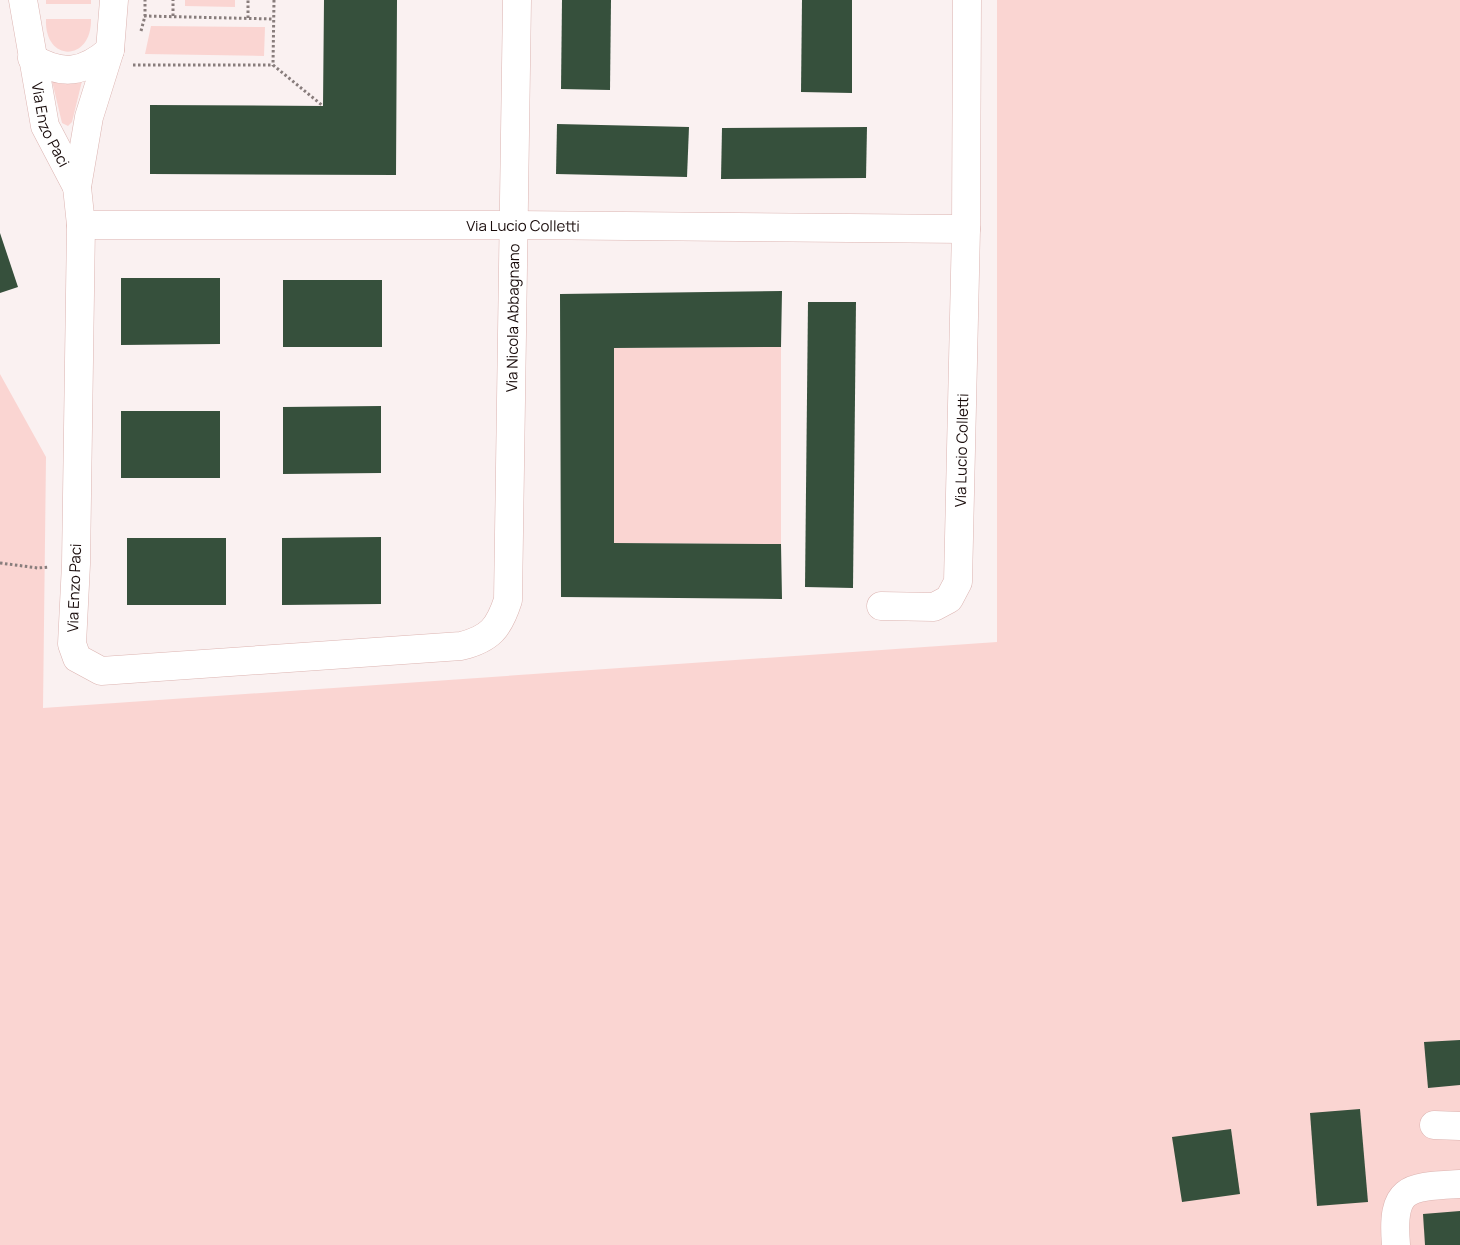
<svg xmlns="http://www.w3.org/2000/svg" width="1460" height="1245" viewBox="0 0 1460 1245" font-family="Manrope,sans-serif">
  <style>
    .green { fill: #fad5d2 }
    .building { fill: #36503c }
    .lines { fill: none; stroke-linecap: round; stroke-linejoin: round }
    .minor-casing { stroke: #dcb4b1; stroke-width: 29 }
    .path { stroke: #887d7c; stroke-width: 3; stroke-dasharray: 2.5 2.5; stroke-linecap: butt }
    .minor { stroke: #fff; stroke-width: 28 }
    .labels { text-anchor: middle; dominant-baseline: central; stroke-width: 5; stroke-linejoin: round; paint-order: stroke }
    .street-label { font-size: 15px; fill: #180b0a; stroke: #fff }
  </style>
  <rect width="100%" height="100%" fill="#faf1f1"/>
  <g class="green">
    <rect x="46" y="0" width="45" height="4"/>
    <polygon points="185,0 235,0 235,7 185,6"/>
    <polygon points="997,0 1460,0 1460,1245 0,1245 0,374 46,457 43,708 997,642"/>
    <path d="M46,19H91C92,62 44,63 46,19Z"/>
    <polygon points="151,26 265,27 264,56 145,54"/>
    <polygon points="52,81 73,84 82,81 72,122 68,126 62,123"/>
    <polygon points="781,347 781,544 614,543 614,348"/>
  </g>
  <g class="building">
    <polygon points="324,0 397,0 396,175 150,174 150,105 323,106"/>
    <polygon points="562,0 611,0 610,90 561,89"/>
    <polygon points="802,0 852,0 852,93 801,92"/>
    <polygon points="557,124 689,127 687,177 556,174"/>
    <polygon points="867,127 866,178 721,179 722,128"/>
    <polygon points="0,233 18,287 0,293"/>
    <polygon points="121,278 220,278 220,344 121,345"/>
    <rect x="283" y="280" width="99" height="67"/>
    <polygon points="782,291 781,347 614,348 614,543 781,544 782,599 561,597 560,294"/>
    <polygon points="808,302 856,302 853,588 805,587"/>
    <polygon points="381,406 381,473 283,474 283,407"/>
    <rect x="121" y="411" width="99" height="67"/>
    <polygon points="381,537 381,604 282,605 282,538"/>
    <rect x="127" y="538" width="99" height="67"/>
    <polygon points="1460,1040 1460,1085 1428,1088 1424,1042"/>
    <polygon points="1360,1109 1368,1202 1317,1206 1310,1113"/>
    <polygon points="1231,1129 1240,1194 1182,1202 1172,1137"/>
    <polygon points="1460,1211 1460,1245 1425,1245 1423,1214"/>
  </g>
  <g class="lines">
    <defs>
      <g id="minor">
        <path id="s1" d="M23,0L45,126L77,187"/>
        <path id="s2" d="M114,0L110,50L89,117L77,187L81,225L76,564L72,644L77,658L101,671L461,646C490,639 499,628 508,600L517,0"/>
        <path d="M32,58C62,76 84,73 110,50"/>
        <path id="s3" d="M81,225H515L966,229"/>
        <path id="s4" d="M881,606L934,607L949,599L958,582L966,229L967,0"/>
        <polyline points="1434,1125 1460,1126"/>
        <path d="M1396,1245C1391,1186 1408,1187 1460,1184"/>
      </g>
    </defs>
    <use href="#minor" class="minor-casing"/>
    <g class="path">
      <polyline points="274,0 273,65 323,106"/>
      <polyline points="144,16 273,19"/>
      <polyline points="173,16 173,0"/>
      <polyline points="248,18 248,0"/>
      <polyline points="141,31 145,16 145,0"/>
      <polyline points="133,65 273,65"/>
      <polyline points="0,563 38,568 49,567"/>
    </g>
    <use href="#minor" class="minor"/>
  </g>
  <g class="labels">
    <g class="street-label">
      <text stroke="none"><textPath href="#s1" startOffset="128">Via Enzo Paci</textPath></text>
      <text stroke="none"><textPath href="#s3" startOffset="442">Via Lucio Colletti</textPath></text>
      <text stroke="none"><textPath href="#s2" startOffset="1404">Via Nicola Abbagnano</textPath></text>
      <text stroke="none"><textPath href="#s4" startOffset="221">Via Lucio Colletti</textPath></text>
      <text transform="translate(74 588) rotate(-88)">Via Enzo Paci</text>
    </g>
  </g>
</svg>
